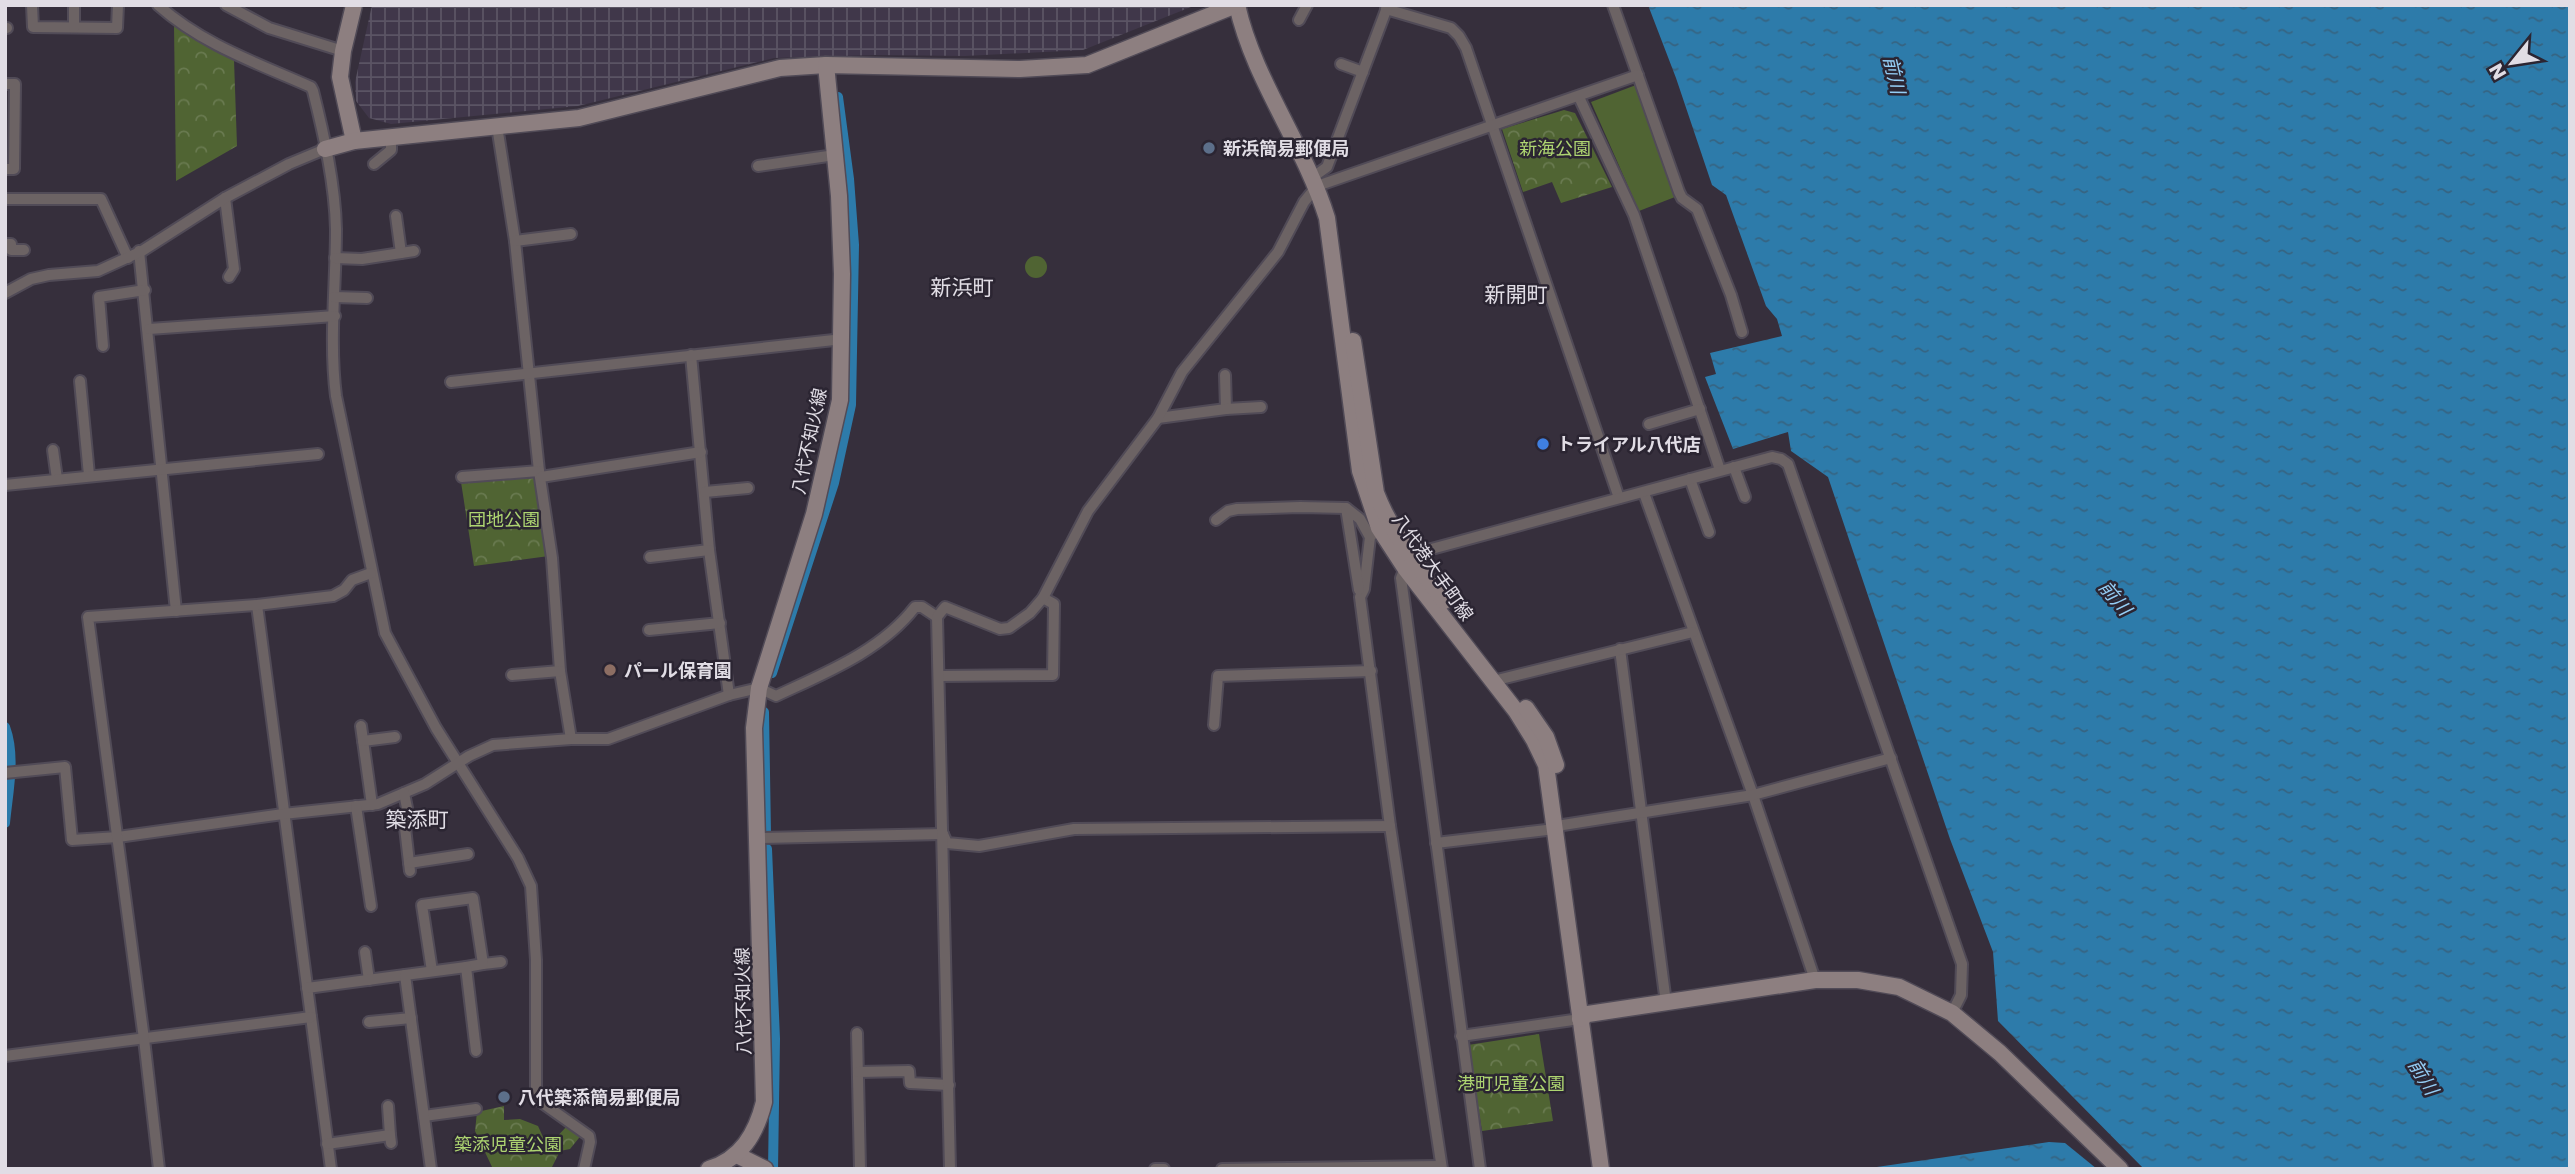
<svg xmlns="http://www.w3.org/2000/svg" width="2575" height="1174" viewBox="0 0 2575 1174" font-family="Poppins,'Noto Sans JP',sans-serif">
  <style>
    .industrial { fill: url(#industrial-grid) }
    .grass { fill: #506433 }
    .forest { fill: url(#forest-crowns) }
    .water { fill: url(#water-ripples) }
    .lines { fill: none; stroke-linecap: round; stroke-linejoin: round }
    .canal { stroke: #2d7baa; stroke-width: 10 }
    .street-casing { stroke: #514b57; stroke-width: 14 }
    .secondary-casing { stroke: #514b57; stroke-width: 19 }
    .street { stroke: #6c6364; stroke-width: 10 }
    .secondary { stroke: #8d7f80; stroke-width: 16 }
    .service-dot { fill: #5c6f8a; stroke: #2b2532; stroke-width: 2.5 }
    .shop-dot { fill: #3f7fe0; stroke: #2b2532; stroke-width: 2.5 }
    .education-dot { fill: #8d6e63; stroke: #2b2532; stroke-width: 2.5 }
    .labels { text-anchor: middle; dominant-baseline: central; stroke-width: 5; stroke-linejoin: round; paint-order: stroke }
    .poi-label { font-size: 18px; font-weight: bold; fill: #e1dde5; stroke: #2b2532; text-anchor: start }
    .park-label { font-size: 18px; fill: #aed571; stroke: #2b2532 }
    .street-label { font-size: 18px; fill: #e1dde5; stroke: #2b2532 }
    .water-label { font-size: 19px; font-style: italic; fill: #94cdf5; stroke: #2b2532 }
    .quarter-label { font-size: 21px; fill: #e1dde5; stroke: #2b2532 }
  </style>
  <defs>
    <pattern id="industrial-grid" width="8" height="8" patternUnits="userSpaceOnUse" patternTransform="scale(1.75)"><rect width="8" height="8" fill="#40374a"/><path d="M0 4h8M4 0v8" fill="none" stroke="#5b5464"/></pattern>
    <pattern id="forest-crowns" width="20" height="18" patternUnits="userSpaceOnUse" patternTransform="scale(1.75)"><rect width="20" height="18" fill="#506433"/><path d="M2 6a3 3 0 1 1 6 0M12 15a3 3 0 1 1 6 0" fill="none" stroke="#697a50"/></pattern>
    <pattern id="water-ripples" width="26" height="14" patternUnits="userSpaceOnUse" patternTransform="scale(1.75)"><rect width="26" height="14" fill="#2d7baa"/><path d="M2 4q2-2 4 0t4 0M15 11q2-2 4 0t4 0" fill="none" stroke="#366482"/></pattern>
  </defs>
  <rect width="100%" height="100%" fill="#362f3c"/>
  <polygon class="industrial" points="372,5 1196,5 1083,50 965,56 876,55 774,58 578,106 391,124 369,118 356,101 355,82"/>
  <g class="grass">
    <polygon points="1636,85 1675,197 1639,211 1591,102"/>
    <circle cx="1036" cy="267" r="11"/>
  </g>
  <g class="forest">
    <polygon points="174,24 234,60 237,146 176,181"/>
    <polygon points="1564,110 1575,113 1612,187 1561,203 1552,182 1523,192 1502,129"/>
    <polygon points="535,478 549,556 474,566 461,482"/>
    <polygon points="1539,1034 1553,1121 1482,1131 1468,1045"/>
    <polygon points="504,1106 504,1120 520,1119 538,1126 543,1137 553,1141 567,1126 583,1133 570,1149 560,1151 551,1169 493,1169 475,1131 477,1112"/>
  </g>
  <g class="water">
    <polygon points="1648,5 2570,5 2570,1169 2144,1169 1998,1021 1993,952 1950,839 1828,477 1791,451 1788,432 1733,449 1705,377 1716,374 1710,353 1782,336 1777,319 1766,306 1726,195 1712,185 1676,78"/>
    <polygon points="2049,1142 2065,1143 2097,1169 1863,1169"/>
  </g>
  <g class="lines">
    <g class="canal">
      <polyline points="772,673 834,483 851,405 854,245 849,179 838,97"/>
      <polyline points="764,712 766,834"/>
      <path d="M5,727C16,757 8,791 5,823"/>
      <polyline points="767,849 775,1039 773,1169"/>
    </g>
    <defs>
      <g id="street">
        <polyline points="32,5 33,27 117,28 118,5"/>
        <path d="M158,5C203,45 257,63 311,87L313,91C324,135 335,184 336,229C336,284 329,341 336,396L385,633L436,728L518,858L531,886L536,960V1091L541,1102L589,1136L590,1142L584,1169"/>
        <polyline points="226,5 269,28 343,51"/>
        <polyline points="1613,5 1679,192 1682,198 1697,209 1731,295 1742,332"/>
        <polyline points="1386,9 1451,28 1459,36 1466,48 1619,498"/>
        <polyline points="1299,20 1307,5"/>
        <polyline points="74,27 74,5"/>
        <polyline points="5,28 7,28"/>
        <polyline points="1341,64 1363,72"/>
        <polyline points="5,84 15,84 14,169 5,169"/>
        <polyline points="1579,97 1634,215 1720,470"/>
        <polyline points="497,126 515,241 539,471 552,558 560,671 571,739"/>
        <polyline points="374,164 391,150 391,137"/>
        <polyline points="758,166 835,155"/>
        <polyline points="1313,177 1327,167 1388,5"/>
        <polyline points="225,198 234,269 229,277"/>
        <polyline points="5,199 101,199 128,258"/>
        <polyline points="396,216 401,253"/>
        <polyline points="515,241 571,234"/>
        <polyline points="5,244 11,244 11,250 24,250"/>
        <polyline points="139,251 176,611"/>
        <polyline points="335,258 362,259 414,251"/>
        <polyline points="5,293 31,279 49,275 98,271 142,251 225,198 289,164 325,149"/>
        <polyline points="334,297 367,298"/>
        <polyline points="149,329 335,316"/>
        <polyline points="103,346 99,297 145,290"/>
        <polyline points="691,355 709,550 729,695"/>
        <polyline points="1225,375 1226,409"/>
        <polyline points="80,381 89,475"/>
        <polyline points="451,382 843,339"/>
        <polyline points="1158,418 1226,409 1261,407"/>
        <polyline points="1649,424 1700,409"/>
        <polyline points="53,450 57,479"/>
        <polyline points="1734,467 1745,497"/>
        <polyline points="462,477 539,471"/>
        <polyline points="541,477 701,452"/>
        <polyline points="1690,479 1709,532"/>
        <polyline points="5,485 318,454"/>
        <polyline points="705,492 748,488"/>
        <polyline points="1644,493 1753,795 1815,980"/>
        <polyline points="1216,520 1228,511 1237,509 1300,507 1346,508"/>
        <polyline points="1379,528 1370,537 1364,589 1360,597 1390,826 1442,1169"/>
        <polyline points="650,557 709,550"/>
        <polyline points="1359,590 1346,508 1360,519 1370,537"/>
        <polyline points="257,605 331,1169"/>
        <polyline points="649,630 720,623"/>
        <polyline points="1620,649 1666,1003"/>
        <polyline points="512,675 560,671"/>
        <polyline points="940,676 1053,675 1054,604 1043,598"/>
        <polyline points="1493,681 1693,632"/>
        <polyline points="1214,725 1218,676 1371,671"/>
        <polyline points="361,726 372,805"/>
        <polyline points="363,741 395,737"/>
        <path d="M5,773L65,767L72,840L118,837L283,814L378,804L425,784L469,756L493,745L571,739H608L729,695L759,688L776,696C825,673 881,651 915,607H922L937,617"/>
        <polyline points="404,793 407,808 404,819 410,871"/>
        <polyline points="356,806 371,906"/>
        <polyline points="943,834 947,843 979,846 1074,829 1390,826"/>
        <polyline points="759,838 943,834"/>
        <polyline points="1436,843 1555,829 1563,825 1753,795 1891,758"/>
        <polyline points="409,863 468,854"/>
        <polyline points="365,952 369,980"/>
        <polyline points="483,964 501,962"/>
        <polyline points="432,971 422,905 473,898 483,964 466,967"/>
        <polyline points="307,988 405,975"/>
        <polyline points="369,1022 411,1018"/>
        <polyline points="857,1033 860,1169"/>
        <polyline points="1461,1036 1580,1019"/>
        <polyline points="5,1056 311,1017"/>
        <polyline points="858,1072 909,1071 910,1083 949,1085"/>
        <polyline points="388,1106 390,1135"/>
        <polyline points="424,1116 476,1109"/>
        <polyline points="327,1144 390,1135 391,1143"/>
        <polyline points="159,1169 144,1039 88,617 257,605 333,596 344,590 352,580 371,573"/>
        <polyline points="431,1169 405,975 466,967 476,1051"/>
        <polyline points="950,1169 937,617 945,607 1000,629 1009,628 1030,613 1043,598 1088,511 1158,418 1182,372 1278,252 1304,202 1317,186 1638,75"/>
        <polyline points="1155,1169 1164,1169"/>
        <polyline points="1222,1169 1441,1166"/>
        <polyline points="1480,1169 1401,578 1405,568 1424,551 1772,457 1781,459 1788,464 1962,964 1961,995 1952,1013"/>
      </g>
      <g id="secondary">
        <polyline points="354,5 343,51 340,77 354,141"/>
        <path d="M1237,5C1254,81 1304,144 1327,218L1360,471L1379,528L1405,568L1516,711L1534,740L1546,765L1601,1169"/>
        <polyline points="325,149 354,141 579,118 780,68 826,65"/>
        <path d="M1353,341L1376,493C1392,534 1418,566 1444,601"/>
        <polyline points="1526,708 1546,737 1556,765"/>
        <polyline points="1580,1019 1588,1014 1815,980 1858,980 1899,987 1952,1013 2000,1053 2120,1169"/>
        <polyline points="737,1155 765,1169"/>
        <path d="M709,1169C741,1159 756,1134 764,1102L754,728L759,688L814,514L840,400L842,274L839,196L826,65L1020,69L1087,65L1236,5"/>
      </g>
    </defs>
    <use href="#street" class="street-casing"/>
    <use href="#secondary" class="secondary-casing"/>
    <use href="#street" class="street"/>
    <use href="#secondary" class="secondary"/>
  </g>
  <g class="service-dot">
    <circle cx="1209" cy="148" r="7"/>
    <circle cx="504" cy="1097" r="7"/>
  </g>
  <circle class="shop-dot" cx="1543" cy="444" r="7"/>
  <circle class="education-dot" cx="610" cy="670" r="7"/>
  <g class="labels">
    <g class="poi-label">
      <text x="1223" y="148">新浜簡易郵便局</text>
      <text x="1557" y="444">トライアル八代店</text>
      <text x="624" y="670">パール保育園</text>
      <text x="518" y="1097">八代築添簡易郵便局</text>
    </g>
    <g class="park-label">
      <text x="1555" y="148">新海公園</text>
      <text x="504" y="519">団地公園</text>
      <text x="1511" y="1083">港町児童公園</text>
      <text x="508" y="1144">築添児童公園</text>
    </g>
    <g class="street-label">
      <text transform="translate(809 441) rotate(-78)">八代不知火線</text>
      <text transform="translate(1433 567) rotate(55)">八代港大手町線</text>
      <text transform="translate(743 1001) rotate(-91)">八代不知火線</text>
    </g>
    <g class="water-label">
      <text transform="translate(1894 75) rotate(77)">前川</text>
      <text transform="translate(2115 598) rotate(50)">前川</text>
      <text transform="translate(2423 1077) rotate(58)">前川</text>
    </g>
    <g class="quarter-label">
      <text x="962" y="287">新浜町</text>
      <text x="1516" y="294">新開町</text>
      <text x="417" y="819">築添町</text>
    </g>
  </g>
  <rect width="2575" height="1174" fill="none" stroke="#e1dde5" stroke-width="14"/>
  <g transform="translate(2512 63) rotate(240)" stroke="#2b2532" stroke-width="5" paint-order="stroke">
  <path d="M0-5L12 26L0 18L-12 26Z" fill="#e1dde5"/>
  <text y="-10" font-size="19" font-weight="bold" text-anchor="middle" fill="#e1dde5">N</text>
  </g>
</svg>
